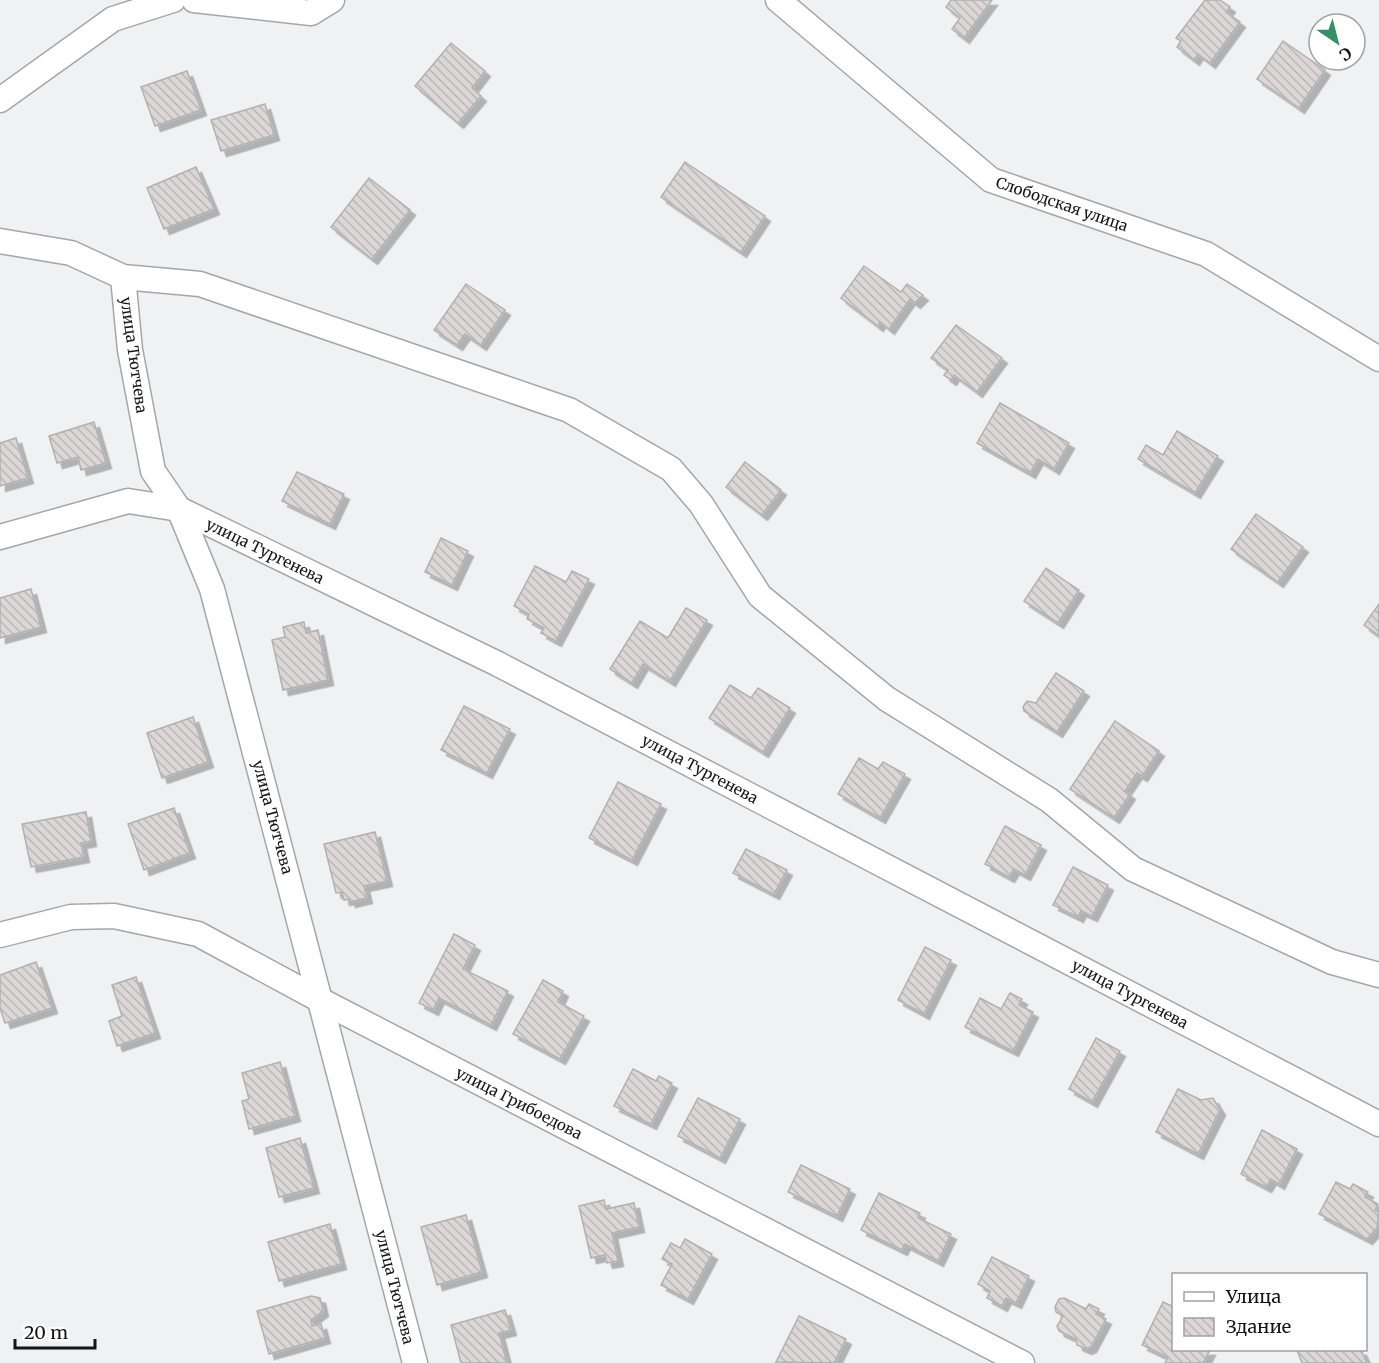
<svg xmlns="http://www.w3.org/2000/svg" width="1379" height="1363" viewBox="0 0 1379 1363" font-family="Merriweather,serif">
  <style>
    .building { fill: url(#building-back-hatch); stroke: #b3b0b0; stroke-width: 1.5; filter: url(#shadow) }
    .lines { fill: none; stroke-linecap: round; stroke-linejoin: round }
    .minor-casing { stroke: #a5a6a8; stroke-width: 27 }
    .minor { stroke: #fff; stroke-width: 24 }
    .labels { text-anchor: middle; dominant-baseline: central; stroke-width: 4.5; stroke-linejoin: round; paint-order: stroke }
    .street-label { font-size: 15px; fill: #151516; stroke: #fefeff }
  </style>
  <defs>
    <pattern id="building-back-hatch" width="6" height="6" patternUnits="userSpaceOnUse" patternTransform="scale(1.5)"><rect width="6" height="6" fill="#dad7d6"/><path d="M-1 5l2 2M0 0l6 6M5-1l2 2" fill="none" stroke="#bab8b7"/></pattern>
    <filter id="shadow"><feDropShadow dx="5.5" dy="5.5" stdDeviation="0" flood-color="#0004"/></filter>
  </defs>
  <rect width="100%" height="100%" fill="#f0f1f3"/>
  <g class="building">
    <polygon points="951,0 992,0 964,38 952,29 960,18 946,7"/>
    <polygon points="1205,0 1220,0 1230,7 1226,12 1240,22 1210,63 1198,54 1194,60 1177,47 1181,41 1176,38"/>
    <polygon points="1283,41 1325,70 1299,108 1257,79"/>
    <polygon points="451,43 485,71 472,88 481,96 458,123 415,86"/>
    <polygon points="187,71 201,110 155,126 141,87"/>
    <polygon points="265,104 274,135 221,151 211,120"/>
    <polygon points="685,162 765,216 741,252 661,197"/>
    <polygon points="196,167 214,209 164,229 147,188"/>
    <polygon points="369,178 410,210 372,259 331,227"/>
    <polygon points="864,266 901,292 907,284 923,295 915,303 910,299 889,329 880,322 878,326 841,298"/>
    <polygon points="466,284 505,310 481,345 465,334 457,345 434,330"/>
    <polygon points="956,325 1002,358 977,392 954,375 951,380 944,375 948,370 931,358"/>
    <polygon points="1000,403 1069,443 1054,469 1038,459 1030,473 977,443"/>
    <polygon points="94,422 106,463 81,470 78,457 57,463 49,436"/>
    <polygon points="1177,431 1218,456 1195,493 1138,459 1146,445 1163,455"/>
    <polygon points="16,438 28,478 0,486 0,443"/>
    <polygon points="745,462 781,490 762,515 726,487"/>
    <polygon points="297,472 344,494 330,524 282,501"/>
    <polygon points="1256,514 1303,547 1278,582 1231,549"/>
    <polygon points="441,538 468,551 452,585 425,572"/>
    <polygon points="535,566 566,582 572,571 589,579 556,641 541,633 544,628 527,619 529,614 514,606"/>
    <polygon points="1046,568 1079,590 1058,623 1024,601"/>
    <polygon points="31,589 41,627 0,638 0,598"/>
    <polygon points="1379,604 1379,636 1364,625"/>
    <polygon points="686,608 707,620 670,681 643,664 632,683 610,669 640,621 668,638"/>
    <polygon points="304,622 306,633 318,630 328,680 283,690 272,640 285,637 283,627"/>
    <polygon points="1056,673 1084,691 1057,732 1024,711 1023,707 1027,701 1036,703"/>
    <polygon points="730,685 751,698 758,688 790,708 763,752 709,718"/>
    <polygon points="464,706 510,729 487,773 441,750"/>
    <polygon points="193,717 208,762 162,778 147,733"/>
    <polygon points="1115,721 1159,751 1142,776 1137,773 1125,791 1130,794 1114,818 1070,789"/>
    <polygon points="859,758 878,769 883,762 905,774 880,818 838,794"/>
    <polygon points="618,782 661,804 632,860 589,838"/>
    <polygon points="174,808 190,853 144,870 128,824"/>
    <polygon points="86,812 91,841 81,843 84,857 31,867 22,824"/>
    <polygon points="1005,826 1041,845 1025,875 1014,869 1009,877 985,864"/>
    <polygon points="375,832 387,881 364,886 367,898 350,902 349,899 344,900 342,892 336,893 324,844"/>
    <polygon points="746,849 787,870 774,894 733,873"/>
    <polygon points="1073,867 1108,885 1092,916 1081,911 1078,917 1053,905"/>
    <polygon points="454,934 475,945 463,969 508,991 491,1025 439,998 433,1010 419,1003"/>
    <polygon points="925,947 951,960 924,1014 898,1000"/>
    <polygon points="36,962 52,1008 5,1023 0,1008 0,975"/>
    <polygon points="136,977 155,1033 117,1046 109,1021 122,1016 112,985"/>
    <polygon points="543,980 563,991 558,1002 584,1016 560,1059 513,1034"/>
    <polygon points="1010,993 1022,999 1019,1005 1033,1012 1013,1051 965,1027 980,998 1001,1009"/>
    <polygon points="1096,1038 1120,1051 1092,1102 1069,1089"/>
    <polygon points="280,1062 295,1116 249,1129 242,1101 249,1099 242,1073"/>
    <polygon points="633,1069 656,1081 659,1076 672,1083 651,1124 614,1106"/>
    <polygon points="1178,1089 1201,1100 1213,1098 1220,1110 1198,1154 1156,1132"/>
    <polygon points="698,1098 740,1119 720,1158 678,1136"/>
    <polygon points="1262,1130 1297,1149 1279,1184 1271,1179 1266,1187 1241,1174"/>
    <polygon points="300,1138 314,1188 279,1197 266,1148"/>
    <polygon points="801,1165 850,1189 837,1216 788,1192"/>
    <polygon points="1336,1182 1350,1189 1353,1184 1368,1192 1365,1197 1378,1204 1375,1210 1379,1212 1377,1228 1367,1239 1319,1214"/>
    <polygon points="879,1193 920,1213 918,1218 951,1234 938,1261 905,1244 902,1250 861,1230"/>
    <polygon points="604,1200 606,1209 634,1203 639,1227 612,1233 618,1261 607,1263 605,1255 591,1258 579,1206"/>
    <polygon points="466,1215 482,1272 437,1285 421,1227"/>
    <polygon points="330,1224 341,1264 279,1281 268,1242"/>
    <polygon points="685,1239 712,1254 688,1299 661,1285 672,1264 662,1259 671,1243 680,1248"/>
    <polygon points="992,1257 1029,1276 1016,1303 1006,1298 1002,1306 987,1298 990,1291 978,1284"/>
    <polygon points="311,1296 320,1298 323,1311 311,1320 312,1326 321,1324 325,1338 269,1354 257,1311"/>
    <polygon points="1064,1298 1086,1309 1089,1304 1099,1309 1096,1314 1106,1319 1091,1347 1086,1349 1077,1345 1076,1339 1059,1331 1057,1326 1063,1316 1056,1312 1055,1307 1059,1299"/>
    <polygon points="1163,1302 1174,1307 1174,1350 1210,1350 1203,1363 1165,1363 1168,1357 1142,1345"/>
    <polygon points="505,1310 511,1330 499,1333 507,1363 461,1363 451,1325"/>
    <polygon points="799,1316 846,1339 834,1363 776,1362"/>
    <polygon points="1297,1350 1361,1350 1367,1363 1302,1363"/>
  </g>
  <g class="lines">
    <defs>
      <g id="minor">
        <polyline points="194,0 311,13 332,0"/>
        <polyline points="778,0 991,180 1206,254 1379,359"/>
        <polyline points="0,100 113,19 173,0"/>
        <polyline points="0,241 71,253 123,277 200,284 569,410 671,469 701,504 760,596 887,699 1049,800 1133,869 1332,962 1379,975"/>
        <polyline points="123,277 130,350 153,471 179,509 212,589 415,1363"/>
        <polyline points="0,537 128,501 179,509 498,664 1379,1124"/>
        <polyline points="0,935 71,917 114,916 198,934 322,1001 1022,1363"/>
      </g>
    </defs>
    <use href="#minor" class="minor-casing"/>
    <use href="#minor" class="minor"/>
  </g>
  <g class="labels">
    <g class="street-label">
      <text transform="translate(1062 204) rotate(19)">Слободская улица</text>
      <text transform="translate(134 355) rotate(82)">улица Тютчева</text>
      <text transform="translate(265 551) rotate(26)">улица Тургенева</text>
      <text transform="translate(700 769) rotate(28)">улица Тургенева</text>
      <text transform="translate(273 817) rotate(75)">улица Тютчева</text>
      <text transform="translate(1130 994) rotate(28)">улица Тургенева</text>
      <text transform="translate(519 1103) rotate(27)">улица Грибоедова</text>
      <text transform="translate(395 1287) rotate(76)">улица Тютчева</text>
    </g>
  </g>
  <rect x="1172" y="1273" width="195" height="78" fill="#fefeff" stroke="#a1a1a2" stroke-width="1.5"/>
  <rect x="1184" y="1292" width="30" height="9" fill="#ffffff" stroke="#a1a1a2" stroke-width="1.5"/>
  <text x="1226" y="1303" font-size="18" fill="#151516">Улица</text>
  <rect x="1184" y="1318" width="30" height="18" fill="url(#building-back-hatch)" stroke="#a1a1a2" stroke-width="1.5"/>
  <text x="1226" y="1333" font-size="18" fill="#151516">Здание</text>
  <g transform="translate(1337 42) rotate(145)"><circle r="28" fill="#fefeff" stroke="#a1a1a2" stroke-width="1.5"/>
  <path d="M0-4.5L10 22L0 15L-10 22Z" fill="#349067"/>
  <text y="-9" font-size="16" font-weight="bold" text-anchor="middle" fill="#151516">С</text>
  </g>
  <path d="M15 1339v9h80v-9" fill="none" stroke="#151516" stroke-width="3"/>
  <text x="24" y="1339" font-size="18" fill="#151516" stroke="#fefeff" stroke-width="4.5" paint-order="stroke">20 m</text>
</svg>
